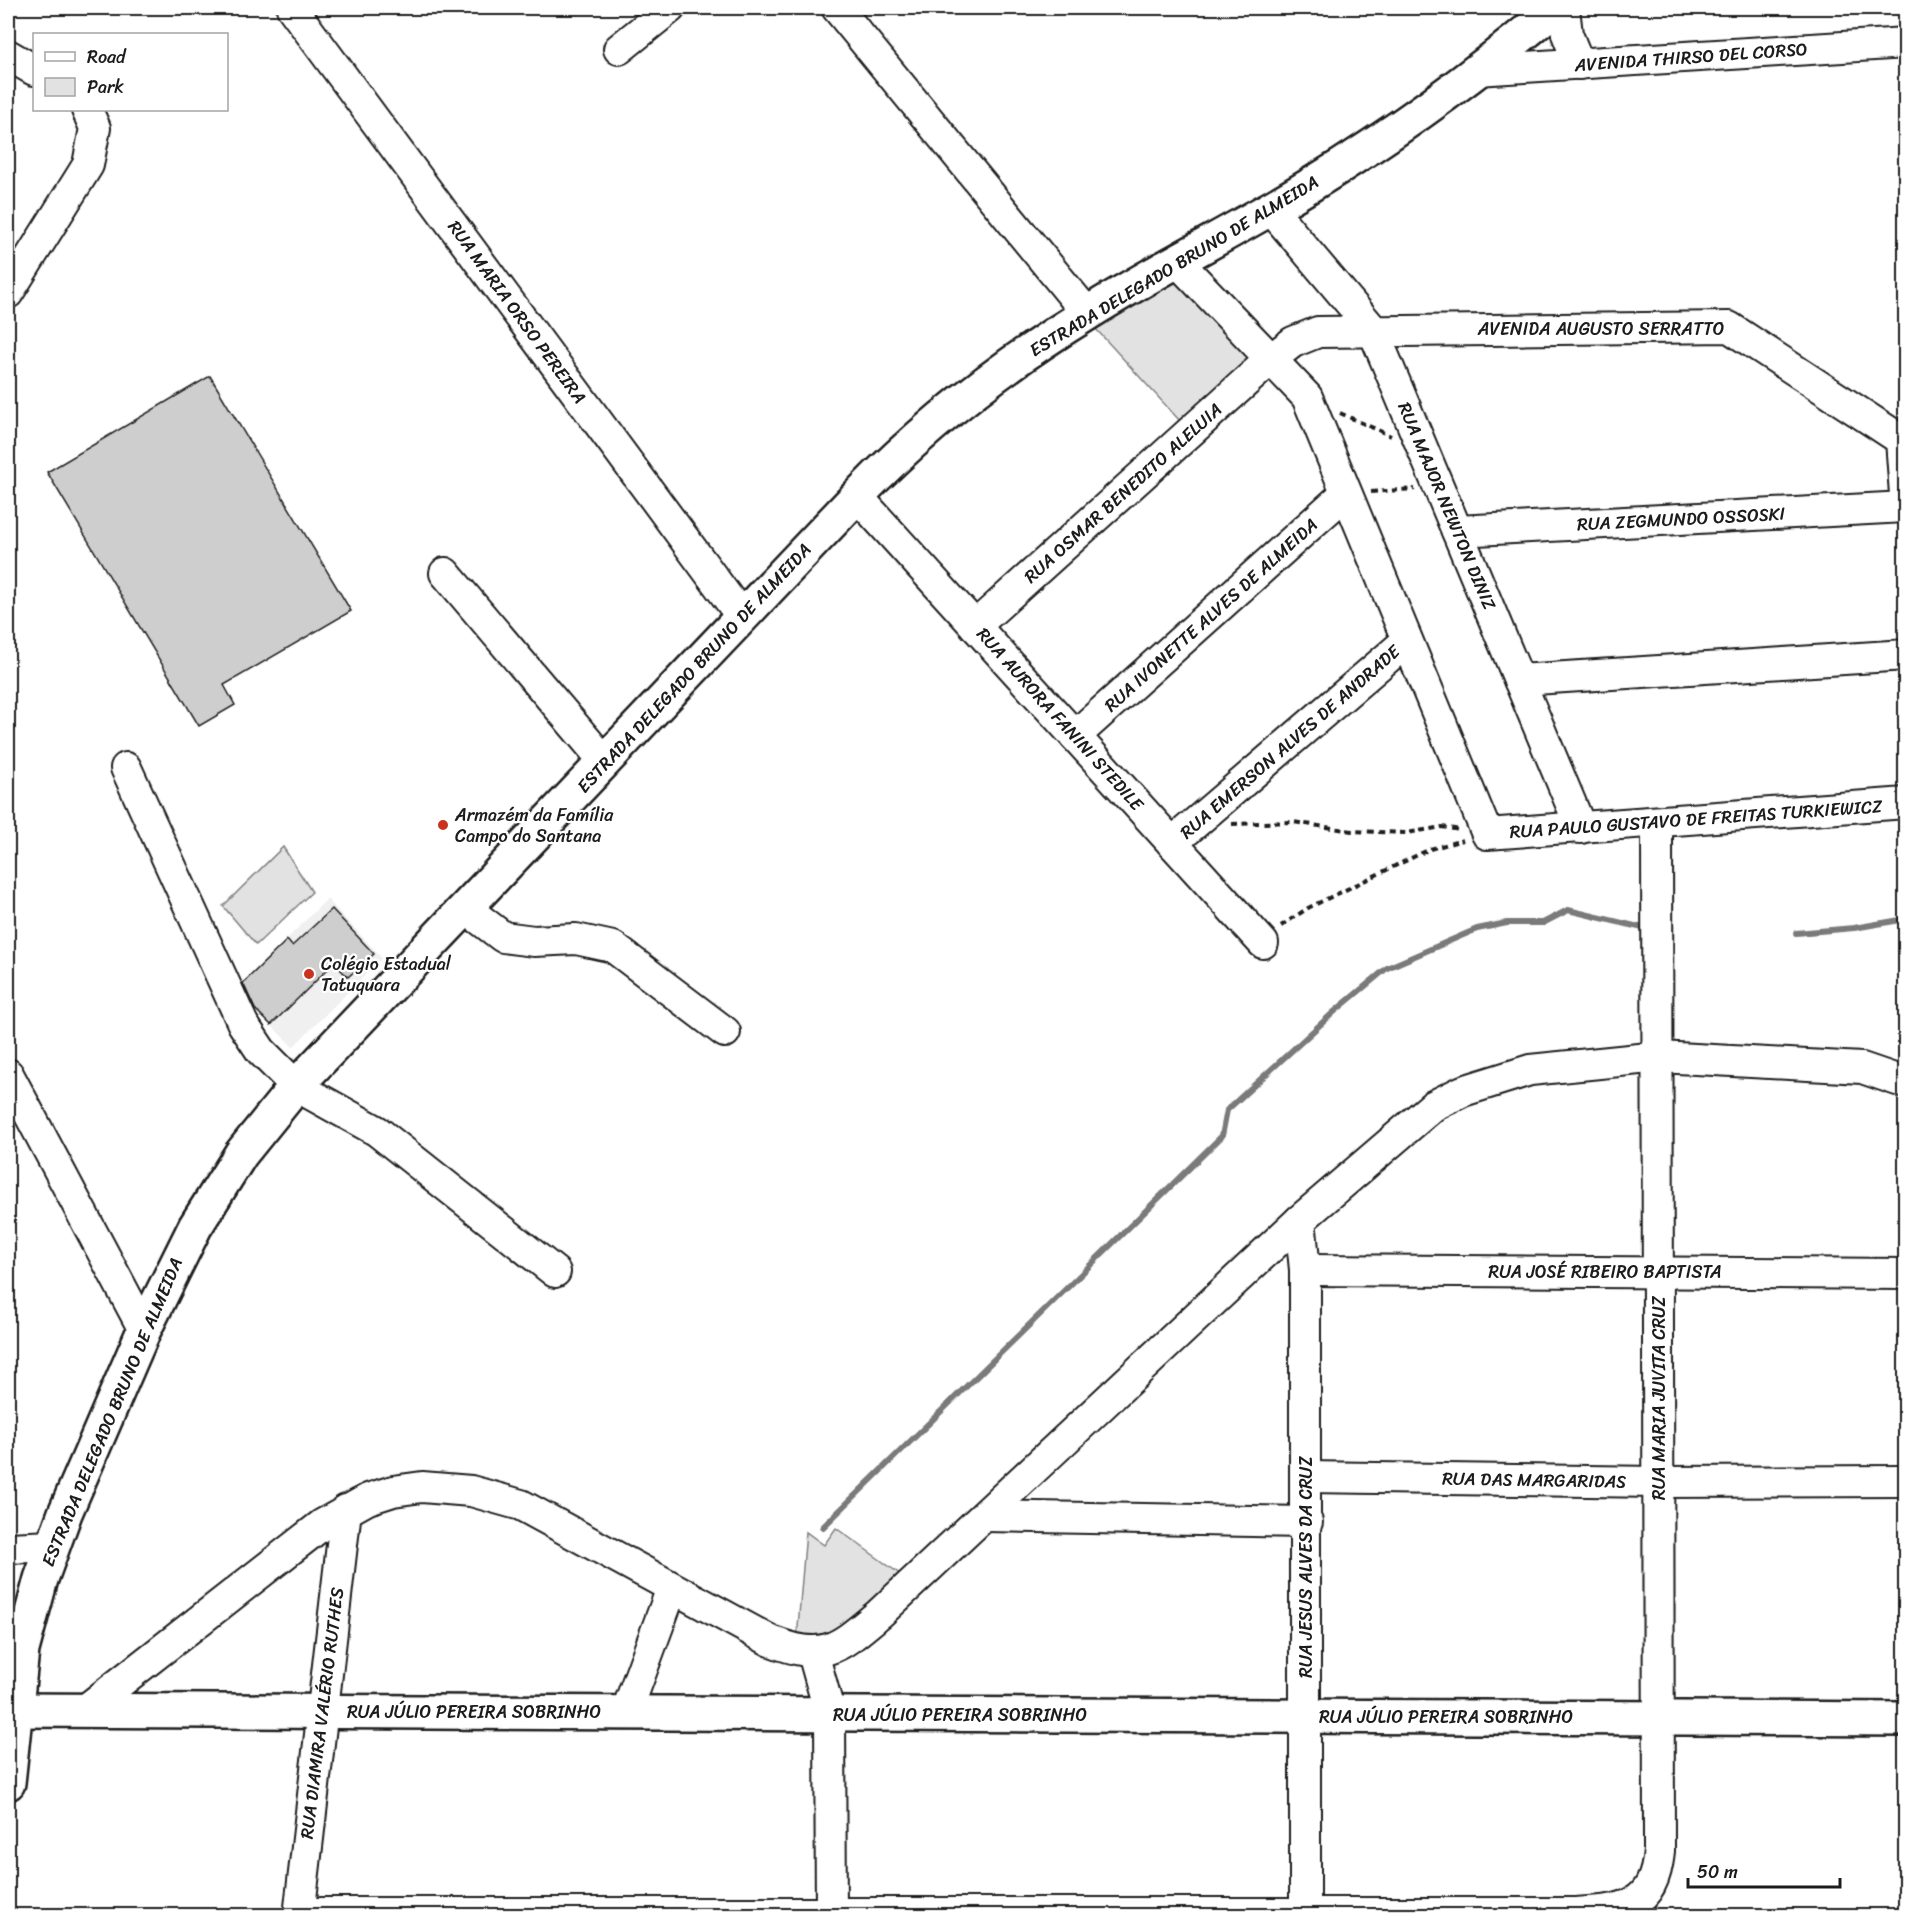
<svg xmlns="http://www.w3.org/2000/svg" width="1913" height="1923" viewBox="0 0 1913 1923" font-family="Sriracha,sans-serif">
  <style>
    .built { fill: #f0f0f0 }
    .green { fill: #e2e2e2; stroke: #7f7f7f; stroke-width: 1.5 }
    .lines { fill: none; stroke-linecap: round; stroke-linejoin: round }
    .stream { stroke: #7a7a7a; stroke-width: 6 }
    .building { fill: #cecece; stroke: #1c1c1c; stroke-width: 1.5 }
    .minor-casing { stroke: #1c1c1c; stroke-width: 34 }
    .major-casing { stroke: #1c1c1c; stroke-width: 38 }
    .path { stroke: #1c1c1c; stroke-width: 4; stroke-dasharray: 6 4.5; stroke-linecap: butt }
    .minor { stroke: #fff; stroke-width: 30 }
    .major { stroke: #fff; stroke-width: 33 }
    .poi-dot { fill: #c8321e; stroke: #fff; stroke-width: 2 }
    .labels { text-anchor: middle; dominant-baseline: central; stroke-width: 4.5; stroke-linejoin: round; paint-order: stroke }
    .street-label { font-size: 18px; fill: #1c1c1c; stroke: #fff }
    .poi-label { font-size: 18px; fill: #1c1c1c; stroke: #fff; text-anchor: start }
  </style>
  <rect width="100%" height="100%" fill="#fff"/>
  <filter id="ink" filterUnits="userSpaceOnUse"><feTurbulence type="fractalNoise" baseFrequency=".0167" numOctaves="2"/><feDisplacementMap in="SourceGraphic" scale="12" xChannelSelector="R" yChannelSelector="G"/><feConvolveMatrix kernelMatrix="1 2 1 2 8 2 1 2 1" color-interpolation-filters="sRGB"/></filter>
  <g filter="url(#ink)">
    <polygon class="built" points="327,899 382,958 293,1047 236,990"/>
    <g class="green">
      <polygon points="1176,278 1251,357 1180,421 1094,327"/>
      <polygon points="283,847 312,892 256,945 223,906"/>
      <polygon points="836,1528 904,1577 837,1633 797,1639 806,1532 824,1545"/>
    </g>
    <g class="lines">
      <g class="stream">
        <polyline points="1796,933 1854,928 1906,919"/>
        <polyline points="823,1527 1222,1136 1227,1110 1334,1012 1387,968 1477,929 1507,923 1543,923 1568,910 1643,928"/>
      </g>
    </g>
    <g class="building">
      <polygon points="210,376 351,611 224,685 235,705 199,726 47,472"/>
      <polygon points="332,909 374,954 348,977 334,963 271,1025 255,1009 243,983 287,940 292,946"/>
    </g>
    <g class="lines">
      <defs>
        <g id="minor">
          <polyline points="292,8 742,617"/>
          <polyline points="837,8 1087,313"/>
          <polyline points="1564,8 1567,34 1579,64"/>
          <polyline points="619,49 670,8"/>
          <polyline points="8,55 34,70"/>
          <polyline points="1476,70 1906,43"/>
          <polyline points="1271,209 1373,330 1581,828"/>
          <polyline points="1177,261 1307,397 1487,834 1906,803"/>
          <polyline points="8,293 88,165 95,128 87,110"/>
          <polyline points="1901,440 1906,508"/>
          <polyline points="857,496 1263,943"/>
          <polyline points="1457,531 1905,507"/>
          <polyline points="445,573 605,762"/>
          <polyline points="975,626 1271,359 1293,342 1318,332 1729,327 1906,443"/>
          <polyline points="1519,680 1906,655"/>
          <polyline points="1075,736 1346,493"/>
          <polyline points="126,768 243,1024 261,1051 296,1086 377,1131 555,1272"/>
          <polyline points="1172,843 1407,641"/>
          <polyline points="465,908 503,937 534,941 576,939 613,947 725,1032"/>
          <polyline points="8,1074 144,1330"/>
          <polyline points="1300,1220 1305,1270 1305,1916"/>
          <polyline points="1305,1270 1906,1274"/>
          <polyline points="1306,1477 1658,1482 1906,1481"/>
          <polyline points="986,1516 1307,1522"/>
          <polyline points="8,1548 53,1546"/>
          <polyline points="813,1653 830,1714 831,1916"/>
          <path d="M85,1710L323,1524L368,1499L393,1491L422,1487L471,1491L521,1505L771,1641C825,1662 837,1649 879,1614L1300,1220L1433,1106L1463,1091L1530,1070L1659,1057L1862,1068L1906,1083"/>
          <polyline points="626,1713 672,1588"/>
          <path d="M299,1913H1573C1623,1910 1654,1909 1659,1851L1657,822"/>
          <polyline points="299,1916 346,1510"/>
        </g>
        <g id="major">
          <polyline points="14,1710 1906,1719"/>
          <path d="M8,1783L22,1650L41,1579L65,1513L144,1330L195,1227L241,1154L296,1086L857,496C926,425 1003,365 1088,313C1161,267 1239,229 1312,184C1397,132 1479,72 1555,8"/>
        </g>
      </defs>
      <use href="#minor" class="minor-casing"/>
      <use href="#major" class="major-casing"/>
      <g class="path">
        <polyline points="1340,413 1391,436"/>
        <polyline points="1371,492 1415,489"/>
        <polyline points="1232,824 1293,822 1352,831 1407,833 1442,827 1460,830"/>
        <polyline points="1281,926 1308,908 1430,849 1463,840"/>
      </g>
      <use href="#minor" class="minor"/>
      <use href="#major" class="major"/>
    </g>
  </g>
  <g class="poi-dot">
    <circle cx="443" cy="825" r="6"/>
    <circle cx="309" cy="974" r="6"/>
  </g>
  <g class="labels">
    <g class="street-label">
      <text transform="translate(1691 57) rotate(-4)">AVENIDA THIRSO DEL CORSO</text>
      <text transform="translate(1174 266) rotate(-31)">ESTRADA DELEGADO BRUNO DE ALMEIDA</text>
      <text transform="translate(517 312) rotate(54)">RUA MARIA ORSO PEREIRA</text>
      <text x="1601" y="329">AVENIDA AUGUSTO SERRATTO</text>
      <text transform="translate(1123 493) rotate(-42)">RUA OSMAR BENEDITO ALELUIA</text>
      <text transform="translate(1447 506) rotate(67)">RUA MAJOR NEWTON DINIZ</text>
      <text transform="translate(1681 519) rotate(-3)">RUA ZEGMUNDO OSSOSKI</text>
      <text transform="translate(1211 615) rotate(-42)">RUA IVONETTE ALVES DE ALMEIDA</text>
      <text transform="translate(694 668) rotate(-47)">ESTRADA DELEGADO BRUNO DE ALMEIDA</text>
      <text transform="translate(1060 719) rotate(48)">RUA AURORA FANINI STEDILE</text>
      <text transform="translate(1290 742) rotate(-41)">RUA EMERSON ALVES DE ANDRADE</text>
      <text transform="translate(1696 819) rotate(-4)">RUA PAULO GUSTAVO DE FREITAS TURKIEWICZ</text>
      <text x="1605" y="1272">RUA JOSÉ RIBEIRO BAPTISTA</text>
      <text transform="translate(1659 1398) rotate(-90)">RUA MARIA JUVITA CRUZ</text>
      <text transform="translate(112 1412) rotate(-67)">ESTRADA DELEGADO BRUNO DE ALMEIDA</text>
      <text transform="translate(1534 1480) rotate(1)">RUA DAS MARGARIDAS</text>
      <text transform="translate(1306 1567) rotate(-90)">RUA JESUS ALVES DA CRUZ</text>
      <text x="474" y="1712">RUA JÚLIO PEREIRA SOBRINHO</text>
      <text transform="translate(322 1713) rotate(-83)">RUA DIAMIRA VALÉRIO RUTHES</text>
      <text x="960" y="1715">RUA JÚLIO PEREIRA SOBRINHO</text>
      <text x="1446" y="1717">RUA JÚLIO PEREIRA SOBRINHO</text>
    </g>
    <g class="poi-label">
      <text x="455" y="815">Armazém da Família<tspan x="455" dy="21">Campo do Santana</tspan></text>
      <text x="321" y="964">Colégio Estadual<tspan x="321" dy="21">Tatuquara</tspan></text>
    </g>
  </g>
  <rect width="1913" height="1923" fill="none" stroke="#fff" stroke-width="30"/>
  <rect x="15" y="15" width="1883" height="1893" fill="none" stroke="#1c1c1c" stroke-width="2" filter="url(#ink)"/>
  <rect x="33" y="33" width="195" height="78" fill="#ffffff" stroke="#a4a4a4" stroke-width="1.5"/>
  <rect x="45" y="52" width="30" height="9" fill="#ffffff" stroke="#a4a4a4" stroke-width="1.5"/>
  <text x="87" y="63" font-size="18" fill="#1c1c1c">Road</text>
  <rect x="45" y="78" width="30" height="18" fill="#e2e2e2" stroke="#a4a4a4" stroke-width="1.5"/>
  <text x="87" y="93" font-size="18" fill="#1c1c1c">Park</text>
  <path d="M1688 1878v9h152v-9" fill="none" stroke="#1c1c1c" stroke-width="3"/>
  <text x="1697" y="1878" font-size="18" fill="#1c1c1c" stroke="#ffffff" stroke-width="4.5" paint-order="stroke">50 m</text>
</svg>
